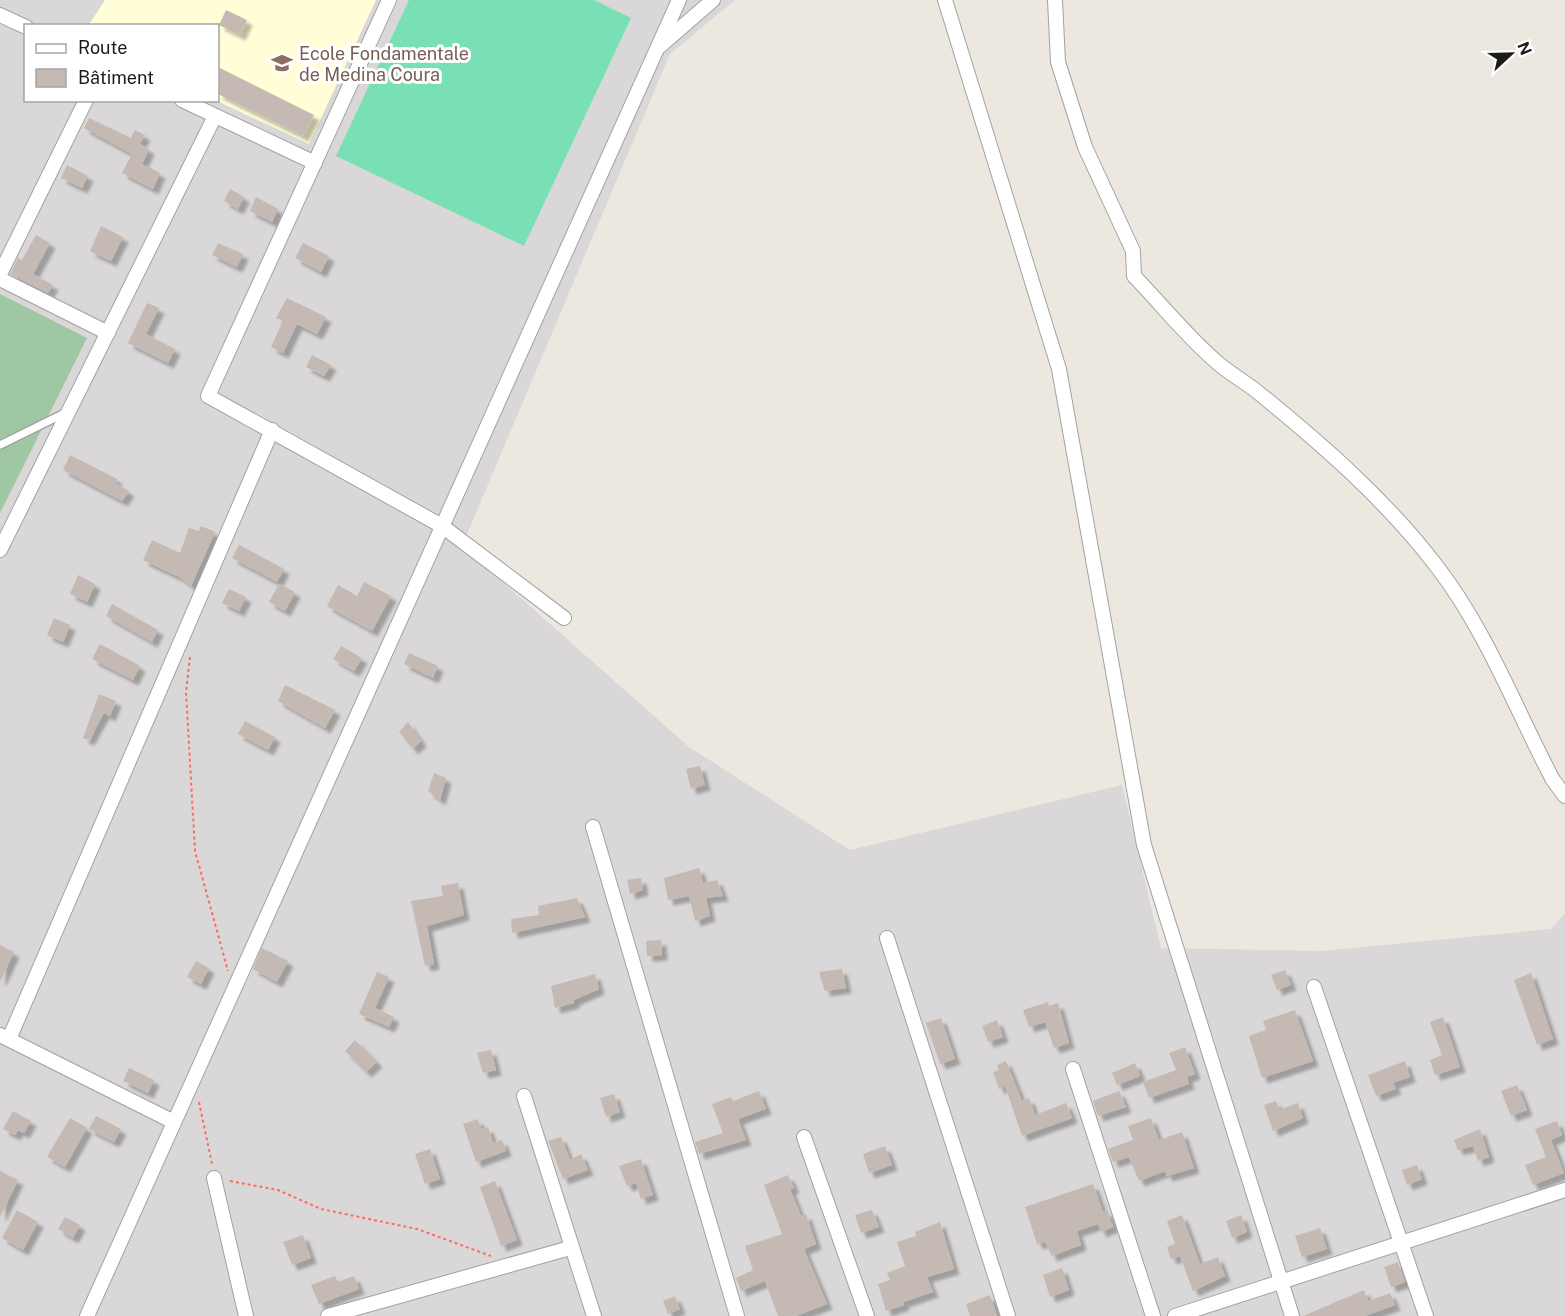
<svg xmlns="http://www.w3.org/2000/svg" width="1565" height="1316" viewBox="0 0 1565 1316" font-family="'Public Sans',sans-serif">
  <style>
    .residential { fill: #d9d7d7; fill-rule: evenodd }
    .education { fill: #fffed6 }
    .cemetery { fill: #9fc7a4 }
    .pitch { fill: #79e0b6 }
    .building { fill: #c5bab3; filter: url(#shadow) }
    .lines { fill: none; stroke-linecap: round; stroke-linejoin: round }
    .lane-casing { stroke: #a2a2a2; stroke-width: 10 }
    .street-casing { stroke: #a2a2a2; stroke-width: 16 }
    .path { stroke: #ff6b5e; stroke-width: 2; stroke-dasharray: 3 3; stroke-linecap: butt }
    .lane { stroke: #fff; stroke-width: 7 }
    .street { stroke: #fff; stroke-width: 14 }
    .labels { text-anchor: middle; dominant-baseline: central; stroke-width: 6; stroke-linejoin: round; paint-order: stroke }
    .education-label { font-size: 18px; fill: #785e54; stroke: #fff; text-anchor: start }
  </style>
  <defs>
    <filter id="shadow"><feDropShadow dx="5.5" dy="5.5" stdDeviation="1.5" flood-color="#0004"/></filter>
  </defs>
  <rect width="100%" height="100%" fill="#ede8df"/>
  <path class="residential" d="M0,0H735L670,54L462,546L689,747L850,850L1122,785L1161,948L1321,951L1551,929L1565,913V1316H0ZM26,26H218V100H26Z"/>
  <polygon class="education" points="105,0 376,0 309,144 217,101 218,26 88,26"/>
  <polygon class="cemetery" points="0,294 87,338 0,513"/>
  <polygon class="pitch" points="409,0 594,0 631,18 524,246 336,156"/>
  <g class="building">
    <polygon points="226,10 247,20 240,35 219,25"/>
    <polygon points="218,67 314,115 303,136 218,94"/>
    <polygon points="89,118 131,138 135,130 145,135 140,144 149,149 142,164 160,173 153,189 122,173 132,154 84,128"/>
    <polygon points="67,165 88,176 82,188 61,178"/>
    <polygon points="230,189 244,197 238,209 224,201"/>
    <polygon points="256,197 278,209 272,222 250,211"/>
    <polygon points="101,226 123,237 111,261 90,251"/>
    <polygon points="36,235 50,243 33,274 53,285 48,293 10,274 18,258 22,260"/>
    <polygon points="218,243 243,254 237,267 212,255"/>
    <polygon points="303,243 329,256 321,272 295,258"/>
    <polygon points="287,298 326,317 317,334 297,324 283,353 271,347 283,321 276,318"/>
    <polygon points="147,303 159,308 146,334 175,349 168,363 128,343"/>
    <polygon points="312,355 331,365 324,376 306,367"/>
    <polygon points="70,455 117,479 115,483 129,491 122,501 63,470"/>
    <polygon points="201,526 215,532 191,586 179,577 143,560 152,540 180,553 189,528 199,531"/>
    <polygon points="239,545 284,569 277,582 232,558"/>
    <polygon points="78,575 95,584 87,602 70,594"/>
    <polygon points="364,582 391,596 372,631 327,606 338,585 357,596"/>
    <polygon points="279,584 295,592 285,611 269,602"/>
    <polygon points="229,589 246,597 239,611 222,603"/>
    <polygon points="112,604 158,630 152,642 106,616"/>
    <polygon points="54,618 70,625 63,642 47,635"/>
    <polygon points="100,644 140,666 133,680 92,659"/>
    <polygon points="341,646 362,658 354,671 333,659"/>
    <polygon points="409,653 438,666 433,678 404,664"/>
    <polygon points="285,685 335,710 325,728 278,701"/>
    <polygon points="99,694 116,701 110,716 104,713 89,740 83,738"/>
    <polygon points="245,721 275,737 268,750 238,734"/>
    <polygon points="408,722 421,741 413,749 399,732"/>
    <polygon points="700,766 705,785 691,789 686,769"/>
    <polygon points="434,773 446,778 440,800 428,791"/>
    <polygon points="699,868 703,883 717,880 723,896 706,898 710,916 695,921 689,896 668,900 664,878"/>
    <polygon points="641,878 643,890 630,894 627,880"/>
    <polygon points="458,883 464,915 427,926 434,964 425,966 411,901 443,896 441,886"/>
    <polygon points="577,898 585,917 512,933 511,919 539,915 538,906"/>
    <polygon points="661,940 662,955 647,956 646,941"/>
    <polygon points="0,945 14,952 0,982"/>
    <polygon points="262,948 288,961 277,982 253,969"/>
    <polygon points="196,961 209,968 201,984 187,977"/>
    <polygon points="842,969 846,988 825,991 819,972"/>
    <polygon points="1285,970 1291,985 1277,990 1271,975"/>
    <polygon points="377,972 389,977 375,1008 394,1017 389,1027 359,1014"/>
    <polygon points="1531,973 1553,1039 1537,1045 1514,980"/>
    <polygon points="595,974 599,989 574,1000 574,1003 555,1008 551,986"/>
    <polygon points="1048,1002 1049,1006 1058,1003 1069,1043 1054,1048 1045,1022 1029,1027 1023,1010"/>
    <polygon points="1295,1010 1313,1061 1262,1078 1249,1036 1266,1030 1263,1021"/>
    <polygon points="1443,1017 1460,1067 1435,1075 1430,1060 1442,1055 1430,1022"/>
    <polygon points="941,1018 955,1059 940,1064 926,1023"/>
    <polygon points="997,1020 1003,1037 988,1042 982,1026"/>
    <polygon points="355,1040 377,1062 366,1072 345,1051"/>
    <polygon points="1185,1047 1195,1074 1187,1077 1189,1084 1149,1098 1143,1082 1176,1070 1169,1053"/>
    <polygon points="491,1050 496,1070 483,1073 477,1053"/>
    <polygon points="1006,1061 1022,1101 1029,1098 1035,1115 1066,1103 1072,1118 1022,1136 1005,1086 999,1089 993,1072 999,1070 997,1065"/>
    <polygon points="1405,1061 1410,1077 1393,1083 1396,1089 1376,1096 1368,1075"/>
    <polygon points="1135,1063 1140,1076 1117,1085 1112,1073"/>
    <polygon points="129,1068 154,1080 148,1093 123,1081"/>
    <polygon points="1517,1085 1527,1110 1511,1116 1501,1091"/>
    <polygon points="759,1091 766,1109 738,1119 746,1140 699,1154 695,1142 723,1133 712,1104 731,1097 733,1101"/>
    <polygon points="1119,1091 1126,1107 1098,1116 1093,1101"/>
    <polygon points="614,1094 620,1112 606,1117 600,1098"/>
    <polygon points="1276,1101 1279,1110 1298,1103 1303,1118 1273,1131 1264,1105"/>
    <polygon points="13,1111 31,1121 24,1133 18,1130 15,1135 3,1129"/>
    <polygon points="96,1116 121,1129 114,1142 89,1129"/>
    <polygon points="70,1118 87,1128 65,1167 47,1157"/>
    <polygon points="1151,1118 1159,1140 1182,1132 1194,1168 1167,1176 1165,1171 1139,1181 1129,1157 1113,1162 1108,1149 1133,1140 1128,1126"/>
    <polygon points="478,1119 481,1129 488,1127 493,1143 502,1140 506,1151 476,1162 463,1124"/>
    <polygon points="1557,1121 1562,1135 1551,1140 1564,1173 1533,1185 1525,1165 1546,1157 1535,1129"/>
    <polygon points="1480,1129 1489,1157 1478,1161 1473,1146 1458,1150 1454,1140"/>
    <polygon points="561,1137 570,1160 581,1154 588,1170 563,1179 548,1141"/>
    <polygon points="885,1146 892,1165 869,1173 863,1154"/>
    <polygon points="430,1149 440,1179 425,1184 415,1154"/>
    <polygon points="641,1159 653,1195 641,1199 636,1183 627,1186 619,1166"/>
    <polygon points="1417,1165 1422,1179 1407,1185 1402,1170"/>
    <polygon points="0,1171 18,1180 0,1217"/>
    <polygon points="788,1175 794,1188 790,1189 801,1216 806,1214 816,1244 804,1249 827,1304 796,1316 778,1316 765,1281 741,1291 736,1278 753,1270 745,1246 782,1234 764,1185"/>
    <polygon points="495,1181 517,1240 501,1246 480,1187"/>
    <polygon points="1093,1184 1103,1212 1107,1210 1113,1227 1101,1232 1098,1224 1077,1231 1081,1245 1052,1256 1045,1242 1037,1244 1025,1207"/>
    <polygon points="17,1210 38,1222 23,1250 2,1238"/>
    <polygon points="872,1210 879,1227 861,1233 855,1215"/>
    <polygon points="1182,1215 1200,1264 1218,1257 1225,1276 1193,1291 1180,1256 1171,1259 1167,1247 1175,1244 1167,1221"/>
    <polygon points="1241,1215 1247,1232 1232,1238 1226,1221"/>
    <polygon points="65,1217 80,1225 73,1238 58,1229"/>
    <polygon points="940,1222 954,1269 927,1277 933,1292 903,1302 904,1305 886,1311 878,1284 890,1280 887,1273 905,1266 897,1242 916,1236 915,1232"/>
    <polygon points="1320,1228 1327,1249 1302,1257 1295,1236"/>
    <polygon points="303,1235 311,1258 292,1265 283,1242"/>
    <polygon points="1398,1262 1405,1282 1391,1287 1384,1267"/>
    <polygon points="1062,1268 1069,1290 1050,1297 1043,1275"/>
    <polygon points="335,1276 338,1282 354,1276 359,1289 319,1304 311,1285"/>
    <polygon points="1364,1290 1368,1301 1390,1293 1395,1305 1365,1316 1303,1316"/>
    <polygon points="990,1295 997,1316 970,1316 966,1304"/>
    <polygon points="675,1296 680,1309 668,1314 663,1301"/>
  </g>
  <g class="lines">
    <defs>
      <polyline id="lane" points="0,445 67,412"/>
      <g id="street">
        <polyline points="389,0 208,396 442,526 564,618"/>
        <polyline points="945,0 1059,369 1144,845 1292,1316"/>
        <path d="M1055,0L1058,62L1085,147L1133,251L1134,276C1162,305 1189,339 1219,364C1232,375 1247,383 1260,394C1324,446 1388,502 1438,568C1487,632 1516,710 1553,780L1565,796"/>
        <polyline points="0,15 26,27"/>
        <polyline points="660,46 713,0"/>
        <polyline points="182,100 315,163"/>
        <polyline points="0,274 86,100"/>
        <polyline points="0,279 108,333"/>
        <polyline points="0,550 215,116"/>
        <polyline points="593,827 737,1316"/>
        <polyline points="887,938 1008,1316"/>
        <polyline points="1314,987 1426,1316"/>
        <polyline points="0,1035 174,1122"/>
        <polyline points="9,1039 272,430"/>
        <polyline points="1073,1069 1153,1316"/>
        <polyline points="524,1096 594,1316"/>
        <polyline points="804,1137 867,1316"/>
        <polyline points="214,1178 246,1316"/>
        <polyline points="87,1316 679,0"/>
        <polyline points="328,1316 570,1248"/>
        <polyline points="1175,1316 1565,1190"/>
      </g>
    </defs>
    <use href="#lane" class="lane-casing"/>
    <use href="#street" class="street-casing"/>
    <g class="path">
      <polyline points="190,657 186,692 195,851 228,971"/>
      <polyline points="199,1102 212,1164"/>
      <polyline points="230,1181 278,1190 321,1209 417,1229 491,1256"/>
    </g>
    <use href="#lane" class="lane"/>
    <use href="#street" class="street"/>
  </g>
  <defs>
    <symbol id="school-bare" viewBox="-9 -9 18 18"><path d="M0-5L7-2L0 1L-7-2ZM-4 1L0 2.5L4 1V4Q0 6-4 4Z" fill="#8d6e63" stroke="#fff" stroke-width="2.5" paint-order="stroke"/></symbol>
  </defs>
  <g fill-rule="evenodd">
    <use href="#school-bare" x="267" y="48" width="30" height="30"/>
  </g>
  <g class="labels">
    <g class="education-label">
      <text x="299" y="53">Ecole Fondamentale<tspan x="299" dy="21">de Medina Coura</tspan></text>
    </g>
  </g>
  <rect x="24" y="24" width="195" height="78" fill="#ffffff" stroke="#a4a4a4" stroke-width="1.5"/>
  <rect x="36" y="44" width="30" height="9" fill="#ffffff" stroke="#a4a4a4" stroke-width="1.5"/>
  <text x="78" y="54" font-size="18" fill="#1b1b1b">Route</text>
  <rect x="36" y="69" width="30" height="18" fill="#c5bab3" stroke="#a4a4a4" stroke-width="1.5"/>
  <text x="78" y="84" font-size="18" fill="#1b1b1b">Bâtiment</text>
  <g transform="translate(1511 54) rotate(68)" stroke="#ffffff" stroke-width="4.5" paint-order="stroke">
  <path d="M0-4.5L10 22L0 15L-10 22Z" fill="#1b1b1b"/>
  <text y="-9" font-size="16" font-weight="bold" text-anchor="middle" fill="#1b1b1b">N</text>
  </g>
</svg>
